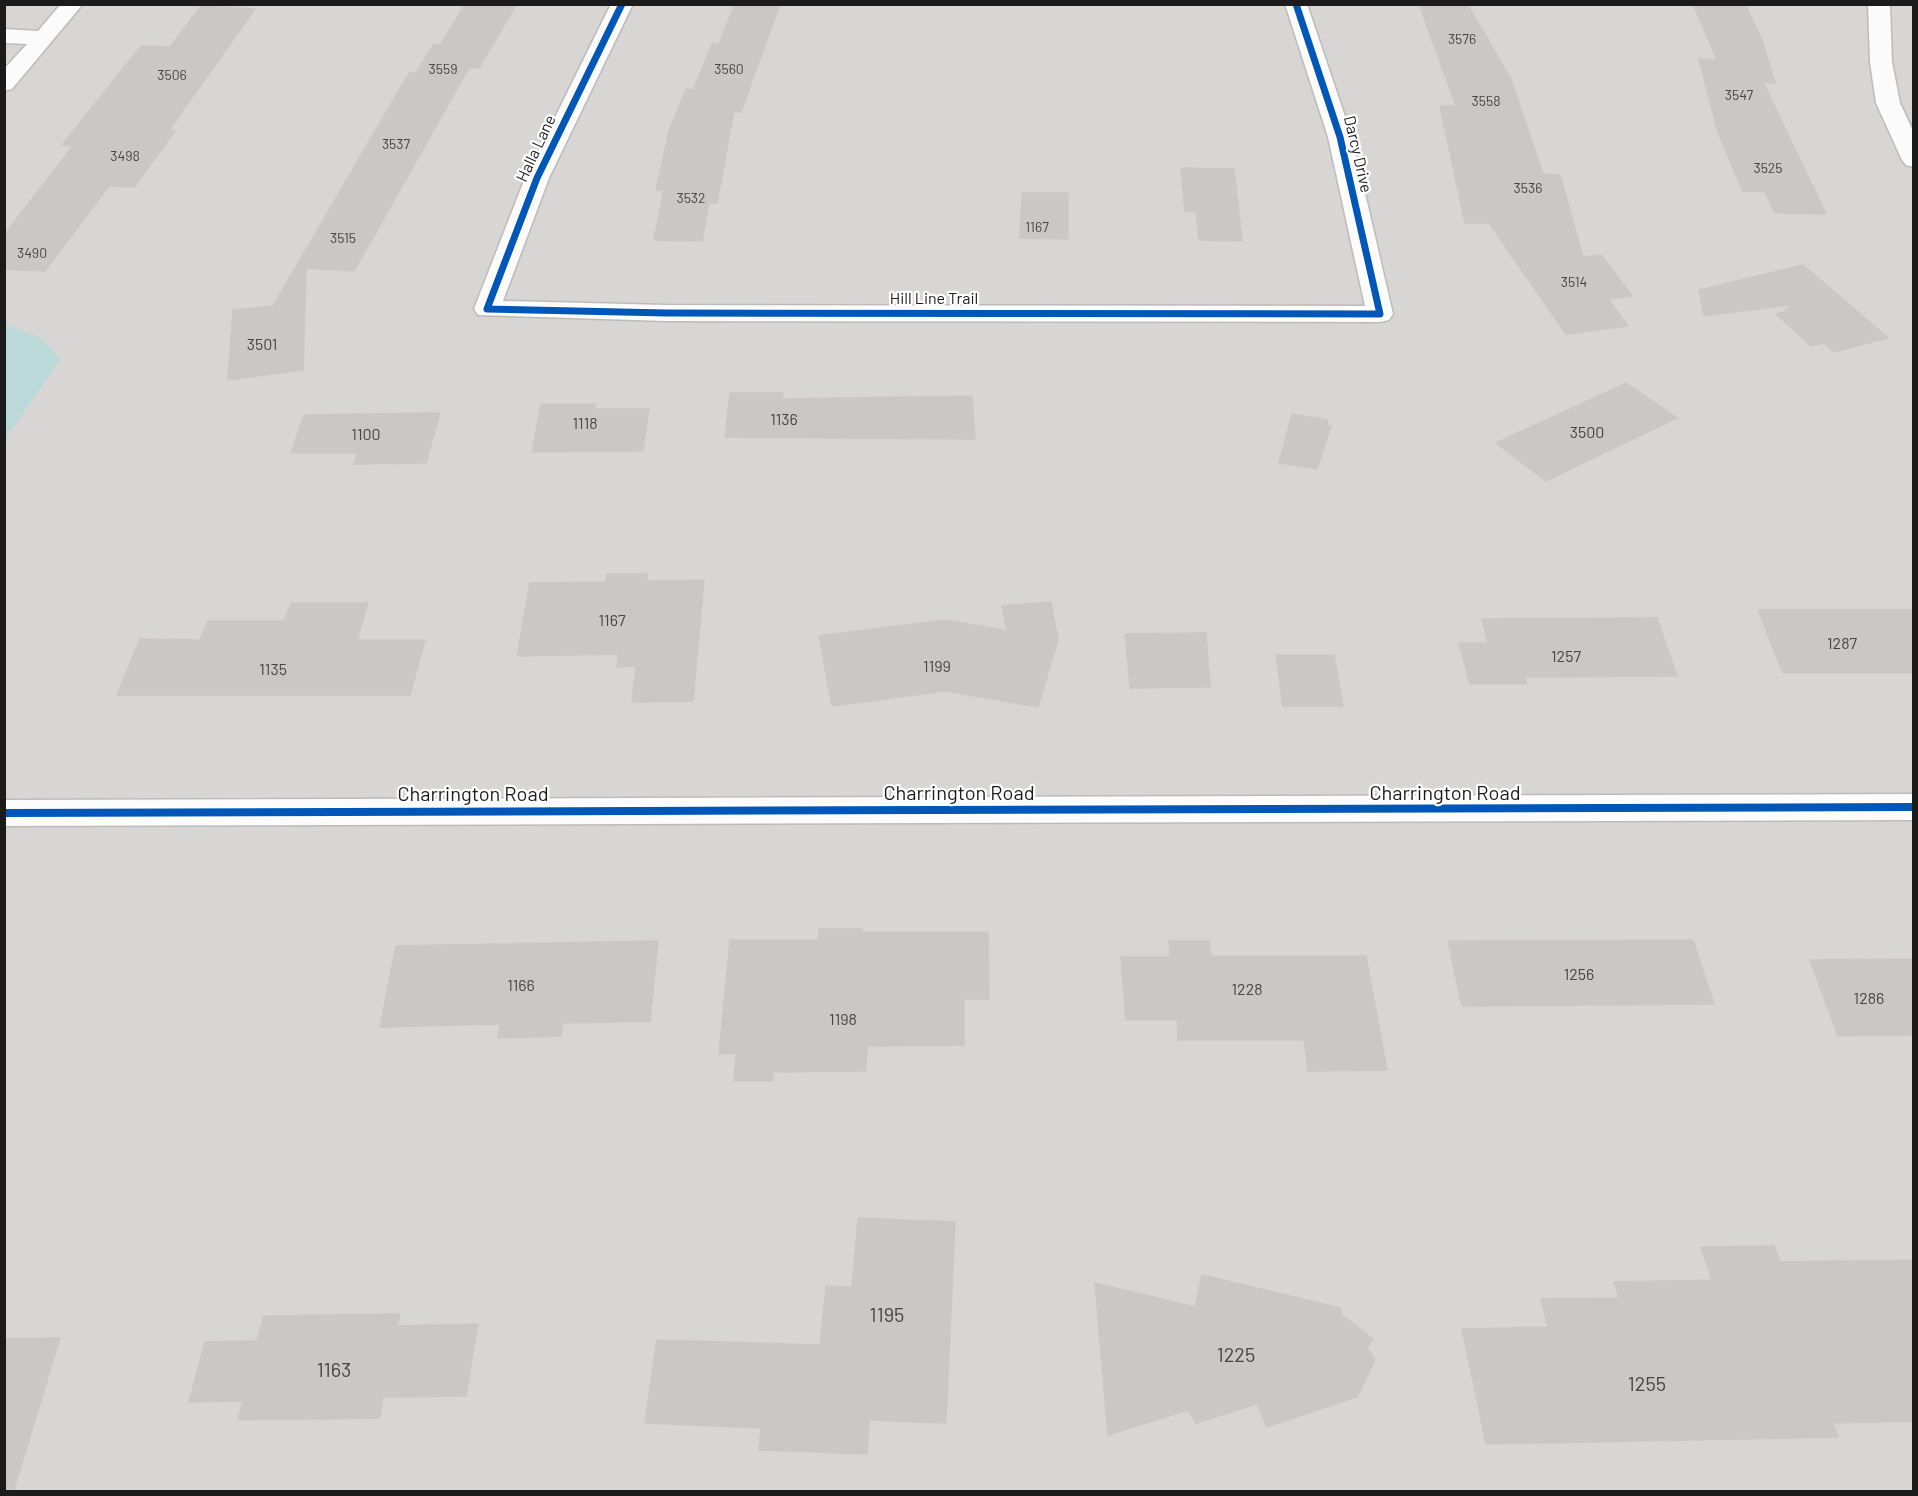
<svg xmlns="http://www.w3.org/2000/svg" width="1918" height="1496" viewBox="0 0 1918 1496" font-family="Barlow,sans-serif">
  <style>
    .residential { fill: #d8d6d5 }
    .water { fill: #bbd9d9 }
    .building { fill: #cac7c5; stroke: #ccc7c6; stroke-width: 1.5 }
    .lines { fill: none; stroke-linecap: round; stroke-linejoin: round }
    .minor-casing { stroke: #bcbbba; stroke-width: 3 }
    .minor { fill: #fcfbfb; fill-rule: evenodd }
    .cycleway-far1-casing { stroke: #fff; stroke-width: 10 }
    .cycleway-casing { stroke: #fff; stroke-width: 12 }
    .cycleway-far1 { stroke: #0057b8; stroke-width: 7 }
    .cycleway { stroke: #0057b8; stroke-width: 8 }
    .labels { text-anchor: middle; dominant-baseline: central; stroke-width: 4.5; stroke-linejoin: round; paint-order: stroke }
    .far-number-label { font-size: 14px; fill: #474646 }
    .far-street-label { font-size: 16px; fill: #1b1b1b; stroke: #fff }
    .number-label { font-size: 16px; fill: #474646 }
    .street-label { font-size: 20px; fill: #1b1b1b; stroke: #fff }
    .near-number-label { font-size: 20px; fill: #474646 }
  </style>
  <rect width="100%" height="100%" fill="#e9e6e4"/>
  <polygon class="residential" points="5,5 1913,5 1913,1491 5,1492"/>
  <polygon class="water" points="5,323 40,338 61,359 5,439"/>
  <g class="building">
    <polygon points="465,4 511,4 510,7 515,7 479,68 469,68 354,271 306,268 303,370 228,380 233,310 273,306 409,73 416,73 434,44 441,44"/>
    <polygon points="735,4 780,4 741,112 734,111 717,203 709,203 702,241 654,240 664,190 656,190 669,131 686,89 693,90 712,44 719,44"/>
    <polygon points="1419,4 1467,4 1511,79 1543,174 1560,175 1583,257 1601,255 1632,296 1608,299 1628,326 1566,334 1489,223 1465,223 1440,106 1456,106"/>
    <polygon points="1693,4 1745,4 1762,40 1775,83 1763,82 1826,214 1775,213 1765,192 1743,191 1718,133 1699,59 1717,60"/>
    <polygon points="201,6 255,9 169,130 175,131 134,187 109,186 45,271 4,269 4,235 73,146 62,145 141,46 170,47"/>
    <polygon points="1181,168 1234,169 1242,241 1199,240 1196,211 1185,211"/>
    <polygon points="1022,193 1068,193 1068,239 1020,238"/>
    <polygon points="1803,265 1830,288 1888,338 1834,352 1824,343 1811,346 1776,314 1788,311 1785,309 1796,304 1704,316 1699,290"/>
    <polygon points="1626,383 1677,418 1546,481 1496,443"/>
    <polygon points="730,393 783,393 782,399 972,396 975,439 725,437"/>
    <polygon points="541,404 596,404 595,409 649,409 643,451 532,452"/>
    <polygon points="440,413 426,463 354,464 358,453 291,453 304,415"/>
    <polygon points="1292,414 1328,420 1327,426 1331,426 1317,469 1279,463"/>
    <polygon points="607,574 647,574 647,581 704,580 693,701 632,702 636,666 617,667 618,654 517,656 530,583 606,582"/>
    <polygon points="1051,602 1058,640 1038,707 945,691 832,706 819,636 946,620 1007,631 1002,606"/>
    <polygon points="291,603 368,603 357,640 425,640 410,695 117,695 140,639 200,640 208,621 284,621"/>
    <polygon points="1758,610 1914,610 1914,673 1783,673"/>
    <polygon points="1657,618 1677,676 1525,677 1527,684 1470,684 1459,643 1488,643 1482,619"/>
    <polygon points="1206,633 1210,687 1130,688 1125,634"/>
    <polygon points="1276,655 1334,655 1343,706 1283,706"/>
    <polygon points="819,929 862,929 862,932 988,932 989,999 964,999 964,1045 867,1046 866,1071 773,1072 773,1081 734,1081 736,1053 719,1054 730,940 818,940"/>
    <polygon points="1693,940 1714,1004 1462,1006 1448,941"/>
    <polygon points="658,941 650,1021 563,1023 561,1036 498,1038 500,1024 380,1027 396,946"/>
    <polygon points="1169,941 1209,941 1211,956 1366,956 1387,1070 1308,1071 1304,1040 1178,1040 1177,1020 1126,1020 1121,957 1170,957"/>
    <polygon points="1914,959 1914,1035 1838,1036 1810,960"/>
    <polygon points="858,1218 955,1222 946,1423 869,1420 867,1454 759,1450 761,1428 645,1423 657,1340 820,1345 826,1286 852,1287"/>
    <polygon points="1774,1246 1780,1262 1914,1260 1914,1421 1833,1423 1838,1437 1486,1444 1462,1329 1548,1327 1541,1299 1619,1298 1614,1282 1712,1280 1701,1247"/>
    <polygon points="1202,1275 1341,1308 1341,1314 1373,1339 1367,1347 1375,1360 1357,1397 1267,1427 1257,1404 1196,1423 1188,1410 1108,1435 1095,1283 1195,1307"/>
    <polygon points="400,1314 397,1326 478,1324 466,1396 383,1397 380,1418 238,1420 243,1401 189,1402 205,1342 257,1341 264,1316"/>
    <polygon points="60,1338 14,1489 4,1488 4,1339"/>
  </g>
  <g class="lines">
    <defs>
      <g id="minor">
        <polygon points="61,4 83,4 12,89 4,91 4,69 27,44 4,43 4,29 38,31"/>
        <polygon points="611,4 633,4 549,178 503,301 666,305 1365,306 1328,137 1285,4 1307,4 1352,137 1393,314 1389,320 1380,322 666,321 478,315 474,309 525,178"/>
        <polygon points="1868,4 1890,4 1892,62 1900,103 1914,133 1914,167 1906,165 1902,160 1876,103 1870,62"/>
        <polygon points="1914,794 1914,820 4,826 4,800"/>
      </g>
    </defs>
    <use href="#minor" class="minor-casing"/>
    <use href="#minor" class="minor"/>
    <defs>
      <polyline id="cycleway-far1" points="622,4 537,178 487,309 666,313 1380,314 1340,137 1296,4"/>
      <polyline id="cycleway" points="4,813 1914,807"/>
    </defs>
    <use href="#cycleway-far1" class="cycleway-far1-casing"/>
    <use href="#cycleway" class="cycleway-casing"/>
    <use href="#cycleway-far1" class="cycleway-far1"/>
    <use href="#cycleway" class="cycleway"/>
  </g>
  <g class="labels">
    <g class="far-number-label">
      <text x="1462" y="38">3576</text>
      <text x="443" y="68">3559</text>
      <text x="729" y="68">3560</text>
      <text x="172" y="74">3506</text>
      <text x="1739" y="94">3547</text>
      <text x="1486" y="100">3558</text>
      <text x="396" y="143">3537</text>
      <text x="125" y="155">3498</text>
      <text x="1768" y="167">3525</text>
      <text x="1528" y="187">3536</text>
      <text x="691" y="197">3532</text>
      <text x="1037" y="226">1167</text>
      <text x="343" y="237">3515</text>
      <text x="32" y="252">3490</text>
      <text x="1574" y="281">3514</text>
    </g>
    <g class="far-street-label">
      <text transform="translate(535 148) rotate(-65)">Halla Lane</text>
      <text transform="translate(1359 154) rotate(77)">Darcy Drive</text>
      <text x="934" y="297">Hill Line Trail</text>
    </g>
    <g class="number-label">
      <text x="262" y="343">3501</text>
      <text x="784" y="418">1136</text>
      <text x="585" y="422">1118</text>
      <text x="1587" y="431">3500</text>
      <text x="366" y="433">1100</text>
      <text x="612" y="619">1167</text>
      <text x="1842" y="642">1287</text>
      <text x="1566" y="655">1257</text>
      <text x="937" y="665">1199</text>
      <text x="273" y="668">1135</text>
      <text x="1579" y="973">1256</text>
      <text x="521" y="984">1166</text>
      <text x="1247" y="988">1228</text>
      <text x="1869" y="997">1286</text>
      <text x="843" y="1018">1198</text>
    </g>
    <g class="street-label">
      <text x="959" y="792">Charrington Road</text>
      <text x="1445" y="792">Charrington Road</text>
      <text x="473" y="793">Charrington Road</text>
    </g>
    <g class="near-number-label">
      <text x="887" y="1314">1195</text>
      <text x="1236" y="1354">1225</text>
      <text x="334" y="1369">1163</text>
      <text x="1647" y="1383">1255</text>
    </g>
  </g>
  <rect width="1918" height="1496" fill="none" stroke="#1b1b1b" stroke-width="12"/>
</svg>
